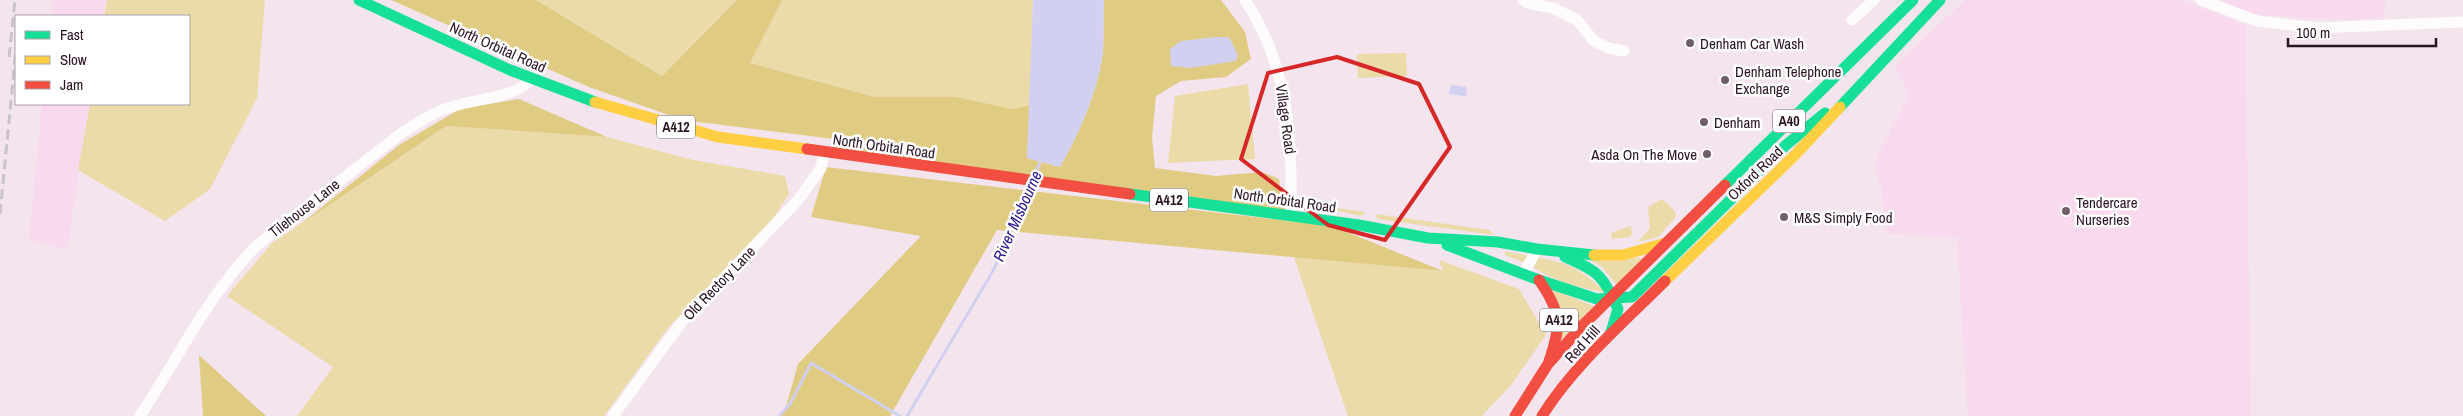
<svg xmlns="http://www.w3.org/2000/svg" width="2463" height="416" viewBox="0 0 2463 416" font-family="'Archivo Narrow',sans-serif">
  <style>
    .built { fill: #f8d9ed }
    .green { fill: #ebdba8 }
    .forest { fill: #dfcc82 }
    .water { fill: #d1d0f1 }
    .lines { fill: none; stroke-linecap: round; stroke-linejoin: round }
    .stream { stroke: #d1d0f1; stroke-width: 3 }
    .street { stroke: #fdfbfc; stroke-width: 11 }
    .fast { stroke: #16e098; stroke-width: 11 }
    .slow { stroke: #ffcf43; stroke-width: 11 }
    .jam { stroke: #f24e42; stroke-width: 11 }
    .rail { stroke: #c8c4c7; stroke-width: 3; stroke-dasharray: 10 5; stroke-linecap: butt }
    .marked { fill: none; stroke: #d62828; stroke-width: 4; stroke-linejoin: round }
    .poi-dot { fill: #705c6a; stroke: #fff; stroke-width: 2 }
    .labels { text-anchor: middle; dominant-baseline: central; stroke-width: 5; stroke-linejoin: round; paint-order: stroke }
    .shield { fill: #fff; stroke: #6a5a65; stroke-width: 1 }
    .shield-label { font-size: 14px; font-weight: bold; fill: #2a1323 }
    .poi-label { font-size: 15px; fill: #2a1323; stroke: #fff; text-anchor: start }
    .street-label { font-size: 15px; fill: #2a1323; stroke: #fff }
    .water-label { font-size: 16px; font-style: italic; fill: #2e1690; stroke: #fff }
  </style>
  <rect width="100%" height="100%" fill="#f3e4ee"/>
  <g class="built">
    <polygon points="53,0 106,0 103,16 51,16"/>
    <polygon points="1965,0 2182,0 2245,25 2251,416 1968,416 1957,238 1886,233 1882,189 1875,169 1877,157 1909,95 1895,66"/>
    <polygon points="2221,0 2386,0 2382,17 2351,20 2256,15"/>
    <polygon points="42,104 89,104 67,249 29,240"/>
  </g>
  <g class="green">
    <polygon points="107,0 265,0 257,98 210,189 165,221 78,170 90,104 189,104 189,16 104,16"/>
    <polygon points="536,0 737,0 662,76"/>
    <polygon points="782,0 1033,0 1030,105 1013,109 956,97 875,97 750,63"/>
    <polygon points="1406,53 1407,76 1358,78 1357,54"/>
    <polygon points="1248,84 1255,159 1168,163 1175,96"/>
    <polygon points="446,126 607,137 693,160 785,176 789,194 769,225 668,328 604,416 297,416 333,367 227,296 272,243"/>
    <polygon points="1662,199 1675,211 1676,217 1658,237 1638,242 1650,228 1648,207"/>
    <polygon points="1314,205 1366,212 1361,216"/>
    <polygon points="1376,214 1489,230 1494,235 1377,219"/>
    <polygon points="1631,226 1632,233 1630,237 1612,239 1611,233"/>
    <polygon points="1505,251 1530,256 1523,262 1505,255"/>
    <polygon points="1294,257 1443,271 1439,260 1519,289 1546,335 1511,385 1482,416 1348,416"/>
    <path d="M1539,258C1573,263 1580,271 1606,292C1581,289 1554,281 1533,267Z"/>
    <polygon points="1643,258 1617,285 1602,267 1589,259"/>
    <polygon points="1550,289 1594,306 1561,340"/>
  </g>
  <g class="forest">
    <path d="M391,0H536L662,76L737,0H782L750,63L875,97H956L1013,109L1030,105L1027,158L1060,167C1079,135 1099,88 1103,51C1104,34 1103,17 1104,0H1221L1245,32L1251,59L1226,77L1181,81L1156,96L1152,138L1155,168L1216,176L1262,172L1279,179L1282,205L1302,213L830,153L834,139L683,120L589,87Z"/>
    <polygon points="519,99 607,137 446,126 301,224 399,145 460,109"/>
    <polygon points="826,167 1332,226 1443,271 997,230 890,416 778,416 785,410 798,364 921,236 811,217"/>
    <polygon points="199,355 266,416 203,416"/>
  </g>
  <g class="water">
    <path d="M1033,0H1104C1103,17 1104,34 1103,51C1099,88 1079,135 1060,167L1027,158Z"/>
    <polygon points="1216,37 1229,37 1238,55 1236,61 1190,68 1171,66 1170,49 1181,41"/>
    <polygon points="1451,85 1466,87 1467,94 1465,96 1449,94"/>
  </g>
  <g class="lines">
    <g class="stream">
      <polyline points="1035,175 1042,158"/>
      <polyline points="779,416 790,404 811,363 900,416"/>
      <polyline points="907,416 993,271 1030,185"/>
    </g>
    <g class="street">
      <path d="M1245,0C1290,69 1292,137 1291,216"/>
      <polyline points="1523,0 1527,3 1553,8 1577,20 1594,41 1608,48 1624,51"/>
      <polyline points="2201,0 2257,21 2317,28 2463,22"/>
      <polyline points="1852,20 1874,0"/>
      <polyline points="1524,273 1537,249"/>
      <path d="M140,416C178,358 207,297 256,246L399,135C413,126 427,116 442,110C472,97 507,102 533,79"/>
      <polyline points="613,416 681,323 799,199 821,168 824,153"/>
    </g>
    <g class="fast">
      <polyline points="359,0 510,70 595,102"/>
      <polyline points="1840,107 1940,0"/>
      <polyline points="1725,185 1913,0"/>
      <polyline points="1130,194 1359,225 1428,238 1498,242 1537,249 1594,255"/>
      <polyline points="1447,245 1539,280 1597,299 1632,297 1786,145 1825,113"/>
      <path d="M1565,257C1600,272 1602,275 1618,309L1610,335"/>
    </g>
    <g class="slow">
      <polyline points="595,102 718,137 807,149"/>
      <polyline points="1594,255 1623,255 1666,243"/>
      <polyline points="1665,281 1795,155 1840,107"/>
    </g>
    <g class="jam">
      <polyline points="807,149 1130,194"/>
      <path d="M1539,280C1561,312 1562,324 1549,361"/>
      <polyline points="1515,416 1548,364 1582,326 1725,185"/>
      <path d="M1542,416C1574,365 1623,323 1665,281"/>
    </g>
    <g class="rail">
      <polyline points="9,57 15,0"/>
      <polyline points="0,214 16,49"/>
    </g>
  </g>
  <path class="marked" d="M1337,57L1419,84L1450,147L1385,240L1328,225L1241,159L1268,73Z"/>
  <g class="poi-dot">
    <circle cx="1690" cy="43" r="5"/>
    <circle cx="1725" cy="80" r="5"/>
    <circle cx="1704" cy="122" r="5"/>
    <circle cx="1707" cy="154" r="5"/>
    <circle cx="2066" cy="211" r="5"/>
    <circle cx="1784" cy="217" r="5"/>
  </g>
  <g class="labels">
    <g class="shield">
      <rect x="1773" y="109.5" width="32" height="23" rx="4"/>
      <rect x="657" y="115.5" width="38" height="23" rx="4"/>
      <rect x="1150" y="188.5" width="38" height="23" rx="4"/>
      <rect x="1540" y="308.5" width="38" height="23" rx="4"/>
    </g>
    <g class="shield-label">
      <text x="1789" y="121">A40</text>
      <text x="676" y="127">A412</text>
      <text x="1169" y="200">A412</text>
      <text x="1559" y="320">A412</text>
    </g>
    <g class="poi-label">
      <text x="1700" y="43">Denham Car Wash</text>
      <text x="1735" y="71">Denham Telephone<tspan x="1735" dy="17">Exchange</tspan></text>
      <text x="1714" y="122">Denham</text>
      <text x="1697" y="154" text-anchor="end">Asda On The Move</text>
      <text x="2076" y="202">Tendercare<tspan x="2076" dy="17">Nurseries</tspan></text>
      <text x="1794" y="217">M&amp;S Simply Food</text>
    </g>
    <g class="street-label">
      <text transform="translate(498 47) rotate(24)">North Orbital Road</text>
      <text transform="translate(1286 119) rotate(82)">Village Road</text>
      <text transform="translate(884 146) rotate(8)">North Orbital Road</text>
      <text transform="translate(1755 173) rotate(-44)">Oxford Road</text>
      <text transform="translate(1285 200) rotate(8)">North Orbital Road</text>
      <text transform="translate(304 208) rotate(-38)">Tilehouse Lane</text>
      <text transform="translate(719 283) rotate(-46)">Old Rectory Lane</text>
      <text transform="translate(1582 344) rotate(-48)">Red Hill</text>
    </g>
    <g class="water-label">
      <text transform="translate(1017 216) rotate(-66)">River Misbourne</text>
    </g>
  </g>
  <rect x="15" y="15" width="175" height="90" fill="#ffffff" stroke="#aaa1a7"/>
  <rect x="25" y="31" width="25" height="8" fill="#16e098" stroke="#aaa1a7"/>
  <text x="60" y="40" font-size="15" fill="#2a1323">Fast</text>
  <rect x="25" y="56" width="25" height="8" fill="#ffcf43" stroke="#aaa1a7"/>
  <text x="60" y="65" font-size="15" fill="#2a1323">Slow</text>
  <rect x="25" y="81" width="25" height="8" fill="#f24e42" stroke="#aaa1a7"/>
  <text x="60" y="90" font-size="15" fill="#2a1323">Jam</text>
  <path d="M2288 38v8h148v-8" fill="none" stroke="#2a1323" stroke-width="2.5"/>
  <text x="2296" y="38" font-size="15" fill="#2a1323" stroke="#ffffff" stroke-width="4" paint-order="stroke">100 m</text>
</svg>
